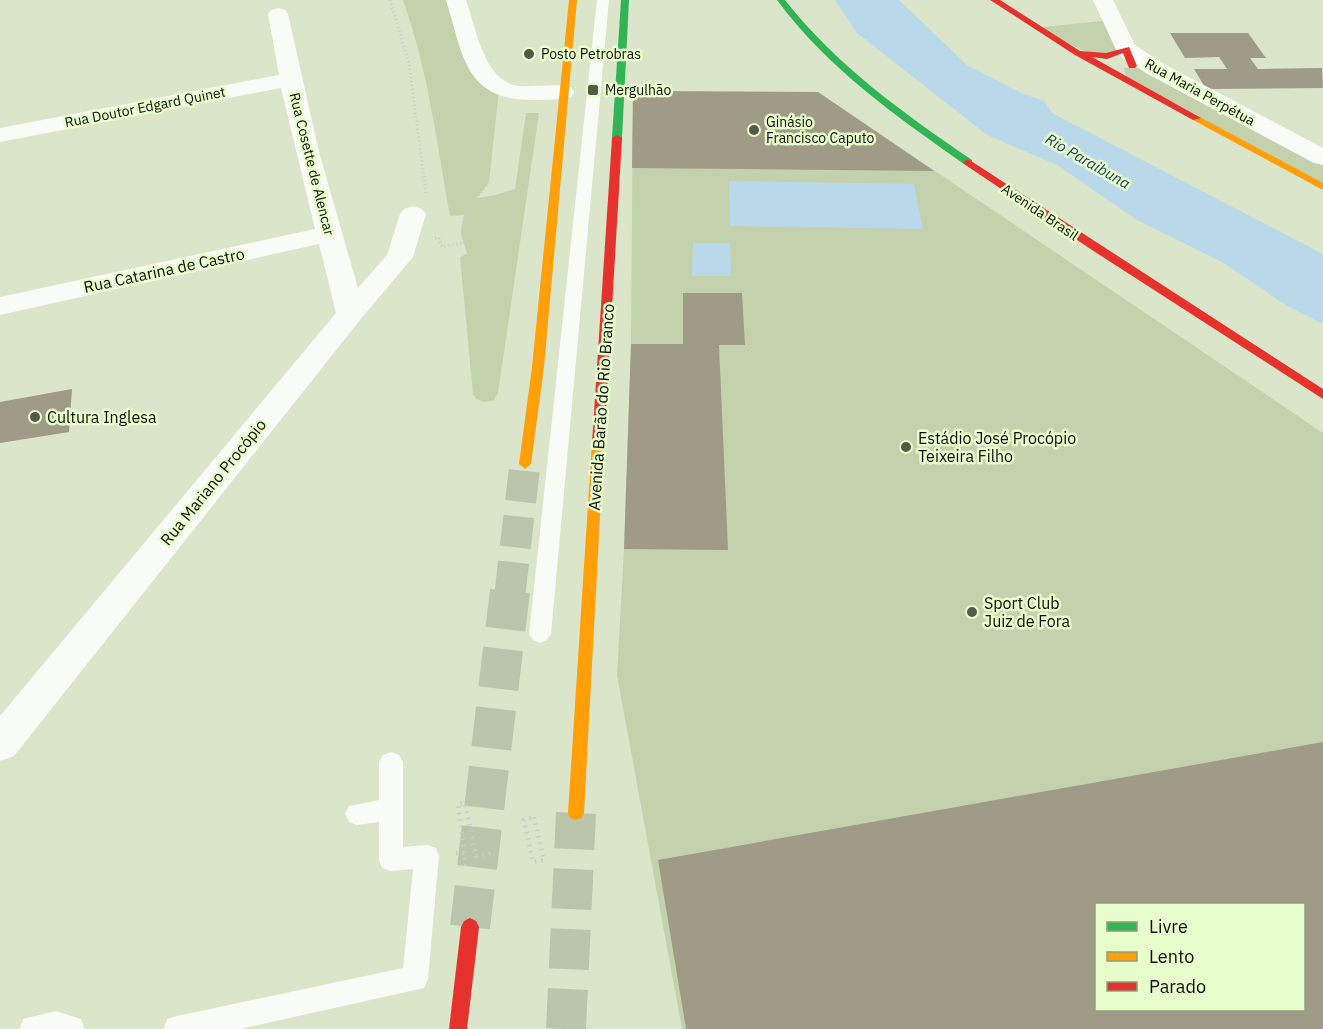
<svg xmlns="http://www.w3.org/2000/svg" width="1323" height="1029" viewBox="0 0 1323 1029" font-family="'IBM Plex Sans',sans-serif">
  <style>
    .green { fill: #c3d2ad; fill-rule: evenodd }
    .water { fill: #b9d9eb }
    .building { fill: #9f9b86; fill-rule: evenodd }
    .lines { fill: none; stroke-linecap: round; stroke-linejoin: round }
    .primary-tunnel-far1 { stroke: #bbc5ac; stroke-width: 31; stroke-dasharray: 31 15; stroke-linecap: butt }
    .primary-tunnel { stroke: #bbc5ac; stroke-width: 40; stroke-dasharray: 40 20; stroke-linecap: butt }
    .path-far1 { stroke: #cacdc6; stroke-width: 3; stroke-dasharray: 1 3; stroke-linecap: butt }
    .path { stroke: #cacdc6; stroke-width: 4.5; stroke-dasharray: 1.5 5; stroke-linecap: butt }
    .lane { fill: #f9fbf7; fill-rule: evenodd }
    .street { fill: #f9fbf7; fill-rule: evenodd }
    .fast { fill: #30b455; fill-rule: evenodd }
    .slow { fill: #ff9f0a; fill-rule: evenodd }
    .jam { fill: #e5322d; fill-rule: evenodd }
    .poi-dot { fill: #535b48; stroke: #e8fdcc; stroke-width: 2 }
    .labels { text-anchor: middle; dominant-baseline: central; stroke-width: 5; stroke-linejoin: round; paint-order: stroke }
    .far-poi-label { font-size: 14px; fill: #0a1002; stroke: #e8fdcc; text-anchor: start }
    .far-street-label { font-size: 14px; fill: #0a1002; stroke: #e8fdcc }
    .far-water-label { font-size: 15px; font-style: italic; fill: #143a58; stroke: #e8fdcc }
    .street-label { font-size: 16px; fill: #0a1002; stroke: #e8fdcc }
    .poi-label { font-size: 16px; fill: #0a1002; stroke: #e8fdcc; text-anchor: start }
  </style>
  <rect width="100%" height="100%" fill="#dae5ca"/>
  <g class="green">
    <path d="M403,0H456L499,89L489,182L477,198L496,195L515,189L526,113H539L498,393L494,400L484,402L476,399L473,394L460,257L467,254L461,233L464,215L450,216C437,143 428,70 403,0Z"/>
    <polygon points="1112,20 1126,49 1096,56 1034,28"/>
    <polygon points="1124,68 1154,68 1323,158 1323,187 1127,80"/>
    <path d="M633,91L818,92L1323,433V1029H682L617,675L624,549L631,344ZM1096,904H1304V1010H1096Z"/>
  </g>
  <g class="water">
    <polygon points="835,0 899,0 967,65 1021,93 1044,101 1052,113 1323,254 1323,324 1287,306 1224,263 1137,220 1057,165 987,135 857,33"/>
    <polygon points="729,181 914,184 923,229 730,226"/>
    <polygon points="693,243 730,243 731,276 692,276"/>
  </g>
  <g class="building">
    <polygon points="1170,33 1248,33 1266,58 1250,58 1258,69 1322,68 1323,88 1206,89 1194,69 1227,69 1219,57 1185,58"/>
    <polygon points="633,91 818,92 934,171 632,168"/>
    <polygon points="683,293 742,293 745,345 719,345 728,550 624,549 631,344 683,344"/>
    <polygon points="72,389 69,432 0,443 0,402"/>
    <path d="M1323,742V1029H686L658,860ZM1096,904H1304V1010H1096Z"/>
  </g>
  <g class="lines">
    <polyline class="primary-tunnel-far1" points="510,593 525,464"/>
    <g class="primary-tunnel">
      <polyline points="470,927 510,591"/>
      <polyline points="566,1029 576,813"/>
    </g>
    <g class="path-far1">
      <polyline points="390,0 409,63 426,194"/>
      <path d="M435,238H439L442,247L464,243C458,213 473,204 489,182"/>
    </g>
    <g class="path">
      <polygon points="534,817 544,860 533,862 524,820"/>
      <polyline points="456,853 464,853 465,868"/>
      <polyline points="464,853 458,804 465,803 476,856 491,853"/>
    </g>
    <g class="lane">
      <polygon points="597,0 609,0 551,634 547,640 540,643 533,640 529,634"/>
      <polygon points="391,752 399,755 403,762 403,847 427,845 436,848 439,856 428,979 424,988 240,1029 164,1029 167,1019 177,1016 403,968 413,869 391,871 382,868 379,860 379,822 357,825 349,822 345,814 349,806 379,800 379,762 383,755"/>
      <polygon points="56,1011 81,1019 84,1029 20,1029 23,1019"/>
    </g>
    <g class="street">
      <path d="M446,0H466C476,27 484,84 520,86C537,87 554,83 571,87L574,92L571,97C559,100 546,100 534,100C464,101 463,54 446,0Z"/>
      <polygon points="1093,0 1113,0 1135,45 1162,63 1323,148 1323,165 1314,163 1146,73 1118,54"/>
      <polygon points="278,8 285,10 288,14 319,152 358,288 387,255 400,214 404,209 413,206 422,209 426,214 413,257 360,320 14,756 0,761 0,716 336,313 319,244 0,315 0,297 315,229 281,88 0,142 0,128 279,75 268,14 271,10"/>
    </g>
    <g class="fast">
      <polygon points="621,0 629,0 622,138 617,141 612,138"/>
      <path d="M777,0H785C837,66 903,113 972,160V164H964C896,116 827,68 777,0Z"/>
    </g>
    <g class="slow">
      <polygon points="569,0 577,0 544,367 531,464 525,469 519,464 532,367"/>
      <polygon points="1196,115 1323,183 1323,190 1193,120 1191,118"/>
      <polygon points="598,438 604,443 584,813 582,818 576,820 570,818 568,813 592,443"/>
    </g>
    <g class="jam">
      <polygon points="990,0 1000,0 1080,51 1106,53 1129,47 1137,66 1135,68 1129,68 1123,53 1107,59 1092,57 1201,118 1193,120 1075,55"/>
      <polygon points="617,135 622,138 604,443 598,448 592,443 612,138"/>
      <polygon points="968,159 1323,389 1323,399 1092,250 964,164 963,162"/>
      <polygon points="470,918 476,921 479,927 467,1029 449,1029 461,927 464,921"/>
    </g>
  </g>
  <g class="poi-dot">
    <circle cx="529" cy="54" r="6"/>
    <rect x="587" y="84" width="12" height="12" rx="3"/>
    <circle cx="754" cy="130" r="6"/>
    <circle cx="35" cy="417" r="6"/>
    <circle cx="906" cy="447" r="6"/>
    <circle cx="972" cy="612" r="6"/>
  </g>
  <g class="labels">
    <g class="far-poi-label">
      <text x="541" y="54">Posto Petrobras</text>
      <text x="605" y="90">Mergulhão</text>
      <text x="766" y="122">Ginásio<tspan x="766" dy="16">Francisco Caputo</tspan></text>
    </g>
    <g class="far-street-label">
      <text transform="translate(1200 92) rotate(29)">Rua Maria Perpétua</text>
      <text transform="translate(145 107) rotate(-11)">Rua Doutor Edgard Quinet</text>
      <text transform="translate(312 164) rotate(76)">Rua Cosette de Alencar</text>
      <text transform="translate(1040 212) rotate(34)">Avenida Brasil</text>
    </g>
    <g class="far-water-label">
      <text transform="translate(1088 161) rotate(30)">Rio Paraibuna</text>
    </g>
    <g class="street-label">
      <text transform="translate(164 270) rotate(-12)">Rua Catarina de Castro</text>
      <text transform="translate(601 407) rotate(-86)">Avenida Barão do Rio Branco</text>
      <text transform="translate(213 482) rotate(-51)">Rua Mariano Procópio</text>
    </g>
    <g class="poi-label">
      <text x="47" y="417">Cultura Inglesa</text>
      <text x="918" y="438">Estádio José Procópio<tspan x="918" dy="18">Teixeira Filho</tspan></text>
      <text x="984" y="603">Sport Club<tspan x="984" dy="18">Juiz de Fora</tspan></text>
    </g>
  </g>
  <rect x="1095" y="903" width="210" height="108" fill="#e8fdcc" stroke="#8f9e7b" stroke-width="1.5"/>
  <rect x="1107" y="922" width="30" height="9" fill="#30b455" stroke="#8f9e7b" stroke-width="1.5"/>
  <text x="1149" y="933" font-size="18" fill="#0a1002">Livre</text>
  <rect x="1107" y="952" width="30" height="9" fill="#ff9f0a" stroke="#8f9e7b" stroke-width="1.5"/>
  <text x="1149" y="963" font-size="18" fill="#0a1002">Lento</text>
  <rect x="1107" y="982" width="30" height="9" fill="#e5322d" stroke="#8f9e7b" stroke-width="1.5"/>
  <text x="1149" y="993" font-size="18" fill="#0a1002">Parado</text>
</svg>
